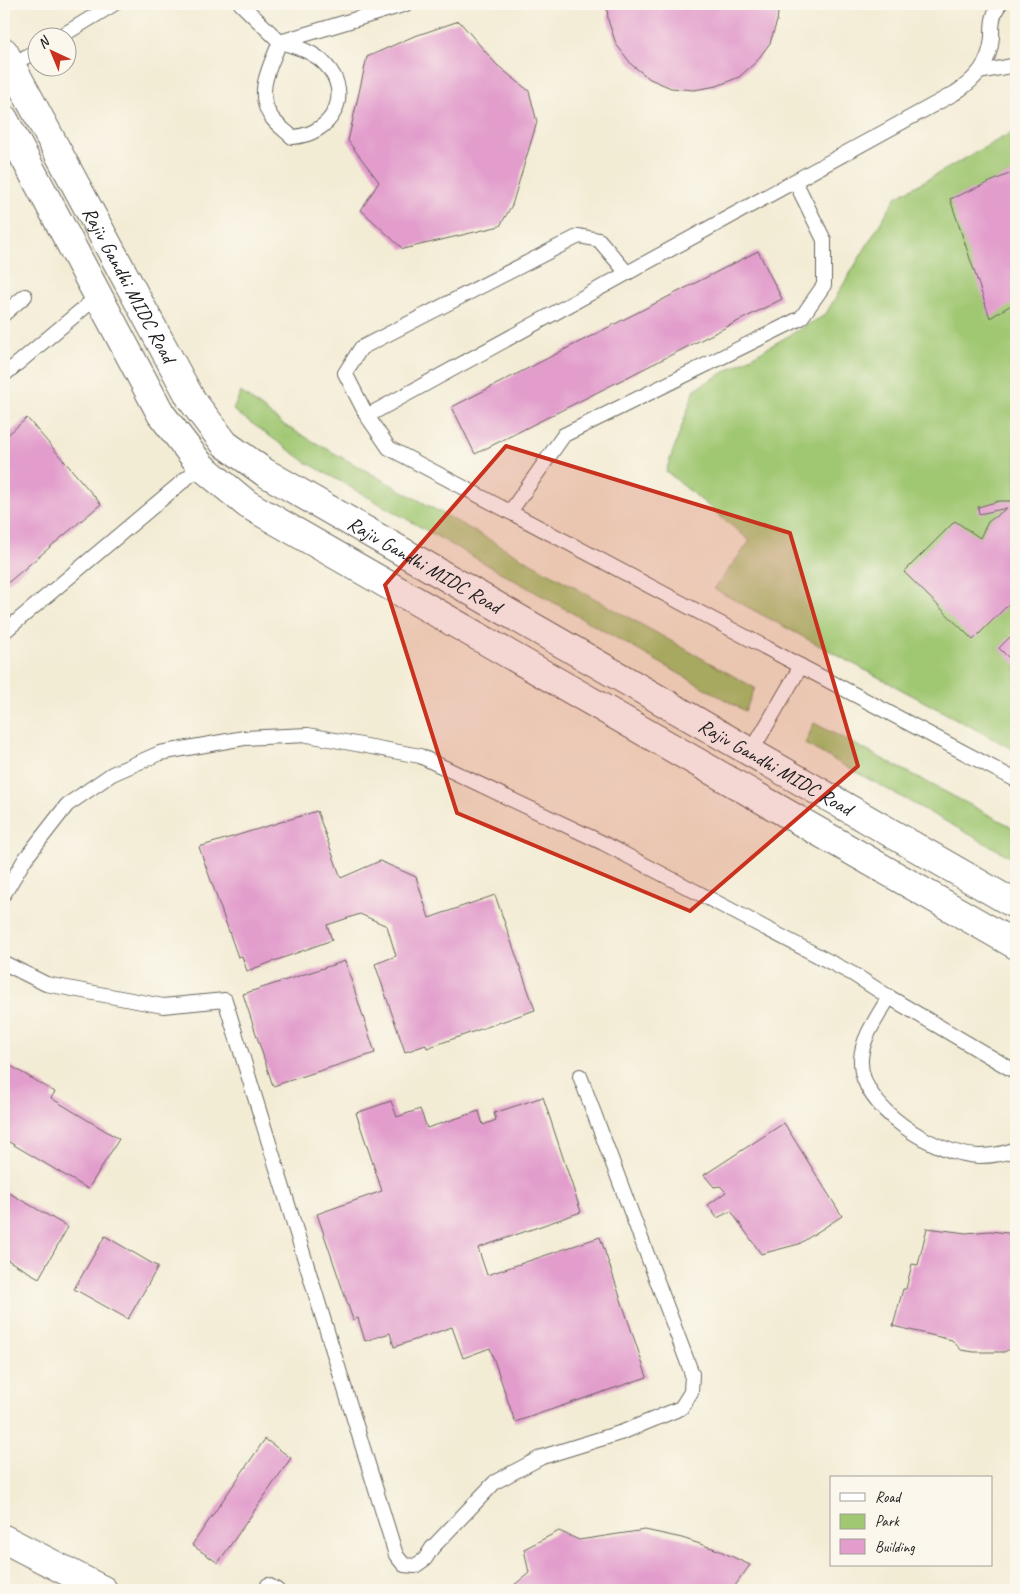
<svg xmlns="http://www.w3.org/2000/svg" width="1020" height="1594" viewBox="0 0 1020 1594" font-family="Caveat,sans-serif">
  <style>
    .green { fill: #a0c772; stroke: #5e7247 }
    .building { fill: #e29dcc }
    .lines { fill: none; stroke-linecap: round; stroke-linejoin: round }
    .lane-casing { stroke: #67655d; stroke-width: 16 }
    .secondary-casing { stroke: #67655d; stroke-width: 30 }
    .primary-casing { stroke: #67655d; stroke-width: 30 }
    .lane { stroke: #fff; stroke-width: 14 }
    .secondary { stroke: #fff; stroke-width: 28 }
    .primary { stroke: #fff; stroke-width: 28 }
    .marked { fill: #c8321e; fill-opacity: 0.2; stroke: #c8321e; stroke-width: 4; stroke-linejoin: round }
    .labels { text-anchor: middle; dominant-baseline: central; stroke-width: 4.5; stroke-linejoin: round; paint-order: stroke }
    .street-label { font-size: 20px; fill: #1c1c1c; stroke: #fbf7ec }
  </style>
  <rect width="100%" height="100%" fill="#fbf7ec"/>
  <filter id="ink" filterUnits="userSpaceOnUse"><feTurbulence type="fractalNoise" baseFrequency=".02" numOctaves="2"/><feDisplacementMap in="SourceGraphic" scale="10" xChannelSelector="R" yChannelSelector="G"/><feConvolveMatrix kernelMatrix="1 2 1 2 8 2 1 2 1" color-interpolation-filters="sRGB"/></filter>
  <filter id="wash" filterUnits="userSpaceOnUse"><feTurbulence type="fractalNoise" baseFrequency=".0096" numOctaves="4" result="noise"/><feDisplacementMap in="SourceGraphic" scale="20" xChannelSelector="R" yChannelSelector="G"/><feGaussianBlur stdDeviation="1.12" result="paint"/><feColorMatrix in="noise" values="0 0 0 0 0 0 0 0 0 0 0 0 0 0 0 0 0 1.4 0 .05"/><feComposite in="paint" operator="in"/></filter>
  <g filter="url(#wash)">
    <rect width="100%" height="100%" fill="#f3ecd5"/>
    <g class="green">
      <polygon points="1016,130 1016,751 714,589 750,541 666,471 695,389 825,315 896,197"/>
      <polygon points="241,392 284,425 755,688 745,711 306,462 233,410"/>
      <polygon points="814,723 1016,829 1016,860 805,744"/>
    </g>
    <g id="blocks">
      <g class="building">
        <polygon points="607,4 779,4 777,21 770,43 756,62 739,77 717,86 694,90 671,88 650,79 632,65 616,44 608,20"/>
        <polygon points="459,21 497,65 529,91 537,122 512,205 500,226 403,249 361,210 379,182 348,141 367,57 412,37"/>
        <polygon points="1016,171 1016,302 990,318 950,199"/>
        <polygon points="758,251 782,299 475,454 452,407"/>
        <polygon points="27,418 101,504 4,586 4,438"/>
        <polygon points="999,501 1016,501 1016,597 973,640 904,572 955,521 980,538 988,522 1007,508 979,514 978,507"/>
        <polygon points="1016,631 1016,665 999,648"/>
        <polygon points="317,811 341,878 380,861 416,877 429,918 495,895 535,1010 427,1048 426,1045 405,1052 375,964 396,956 387,926 360,914 327,925 332,940 247,971 242,956 238,957 199,847"/>
        <polygon points="345,961 375,1053 273,1086 243,994"/>
        <polygon points="4,1062 55,1092 51,1098 119,1139 88,1189 4,1139"/>
        <polygon points="543,1097 581,1212 478,1248 487,1275 600,1237 647,1377 515,1422 490,1348 463,1358 452,1327 394,1347 390,1333 365,1341 358,1318 353,1320 317,1214 382,1191 356,1113 391,1101 397,1117 420,1109 427,1128 479,1111 483,1125 496,1120 494,1113"/>
        <polygon points="784,1123 842,1216 799,1244 761,1254 731,1211 717,1218 708,1205 726,1192 720,1186 714,1187 704,1175"/>
        <polygon points="4,1190 68,1227 39,1278 4,1258"/>
        <polygon points="927,1228 966,1233 990,1231 1016,1234 1016,1346 1004,1352 974,1352 961,1350 952,1340 893,1326 903,1289 906,1289 912,1264 918,1265"/>
        <polygon points="105,1236 158,1267 128,1319 74,1289"/>
        <polygon points="265,1439 291,1458 218,1563 192,1545"/>
        <polygon points="645,1530 682,1538 718,1550 750,1565 732,1590 508,1590 529,1573 524,1549 559,1531 579,1540"/>
      </g>
    </g>
  </g>
  <g filter="url(#ink)">
    <use href="#blocks" fill-opacity="0" stroke="#67655d" stroke-width="1"/>
    <g class="lines">
      <defs>
        <g id="lane">
          <polyline points="241,4 280,42 406,4"/>
          <polyline points="58,38 114,4"/>
          <path d="M280,42C296,47 313,51 325,64C355,95 331,135 292,137C286,131 277,125 272,118C254,94 270,66 280,42Z"/>
          <polyline points="11,65 38,50"/>
          <polyline points="980,72 1016,65"/>
          <polyline points="627,273 599,240 579,236 361,348 345,373 367,416 389,448 1016,780"/>
          <polyline points="4,314 25,296"/>
          <polyline points="4,375 98,296"/>
          <path d="M367,416L955,93C976,79 990,64 992,37C992,25 992,14 1000,4"/>
          <polyline points="510,512 564,435 801,318 824,285 824,240 795,181"/>
          <polyline points="4,632 201,466"/>
          <polyline points="751,752 801,666"/>
          <polyline points="4,894 25,859 67,805 112,774 160,753 244,738 308,735 420,756 603,843 853,974 889,997"/>
          <polyline points="4,963 46,984 163,1006 225,1000 396,1555 404,1565 415,1566 425,1559 432,1548 495,1482 542,1457 623,1432 681,1408 691,1392 692,1374 580,1076"/>
          <path d="M1016,1072L889,997C879,1015 862,1037 861,1059C858,1108 936,1155 979,1156C992,1156 1004,1154 1016,1149"/>
          <polyline points="268,1585 277,1590"/>
        </g>
        <polyline id="secondary" points="4,1539 103,1590"/>
        <g id="primary">
          <path id="s1" d="M4,52L191,399L225,444L264,472L1016,905"/>
          <polyline points="4,119 161,414 201,466 247,504 1016,945"/>
        </g>
      </defs>
      <use href="#lane" class="lane-casing"/>
      <use href="#secondary" class="secondary-casing"/>
      <use href="#primary" class="primary-casing"/>
      <use href="#lane" class="lane"/>
      <use href="#secondary" class="secondary"/>
      <use href="#primary" class="primary"/>
    </g>
  </g>
  <path class="marked" d="M506,446L790,533L858,766L690,911L457,813L385,585Z"/>
  <g class="labels">
    <g class="street-label">
      <text stroke="none"><textPath href="#s1" startOffset="264">Rajiv Gandhi MIDC Road</textPath></text>
      <text stroke="none"><textPath href="#s1" startOffset="684">Rajiv Gandhi MIDC Road</textPath></text>
      <text stroke="none"><textPath href="#s1" startOffset="1089">Rajiv Gandhi MIDC Road</textPath></text>
    </g>
  </g>
  <rect width="1020" height="1594" fill="none" stroke="#fbf7ec" stroke-width="20"/>
  <rect x="830" y="1476" width="162" height="90" fill="#fbf7ec" stroke="#a29f99"/>
  <rect x="840" y="1493" width="25" height="8" fill="#ffffff" stroke="#a29f99"/>
  <text x="875" y="1502" font-size="15" fill="#1c1c1c">Road</text>
  <rect x="840" y="1514" width="25" height="15" fill="#a0c772" stroke="#a29f99"/>
  <text x="875" y="1526" font-size="15" fill="#1c1c1c">Park</text>
  <rect x="840" y="1539" width="25" height="15" fill="#e29dcc" stroke="#a29f99"/>
  <text x="875" y="1552" font-size="15" fill="#1c1c1c">Building</text>
  <g transform="translate(52 52) rotate(316)"><circle r="24" fill="#fbf7ec" stroke="#a29f99"/>
  <path d="M0-4L9 19L0 12L-9 19Z" fill="#c8321e"/>
  <text y="-8" font-size="14" font-weight="bold" text-anchor="middle" fill="#1c1c1c">N</text>
  </g>
</svg>
